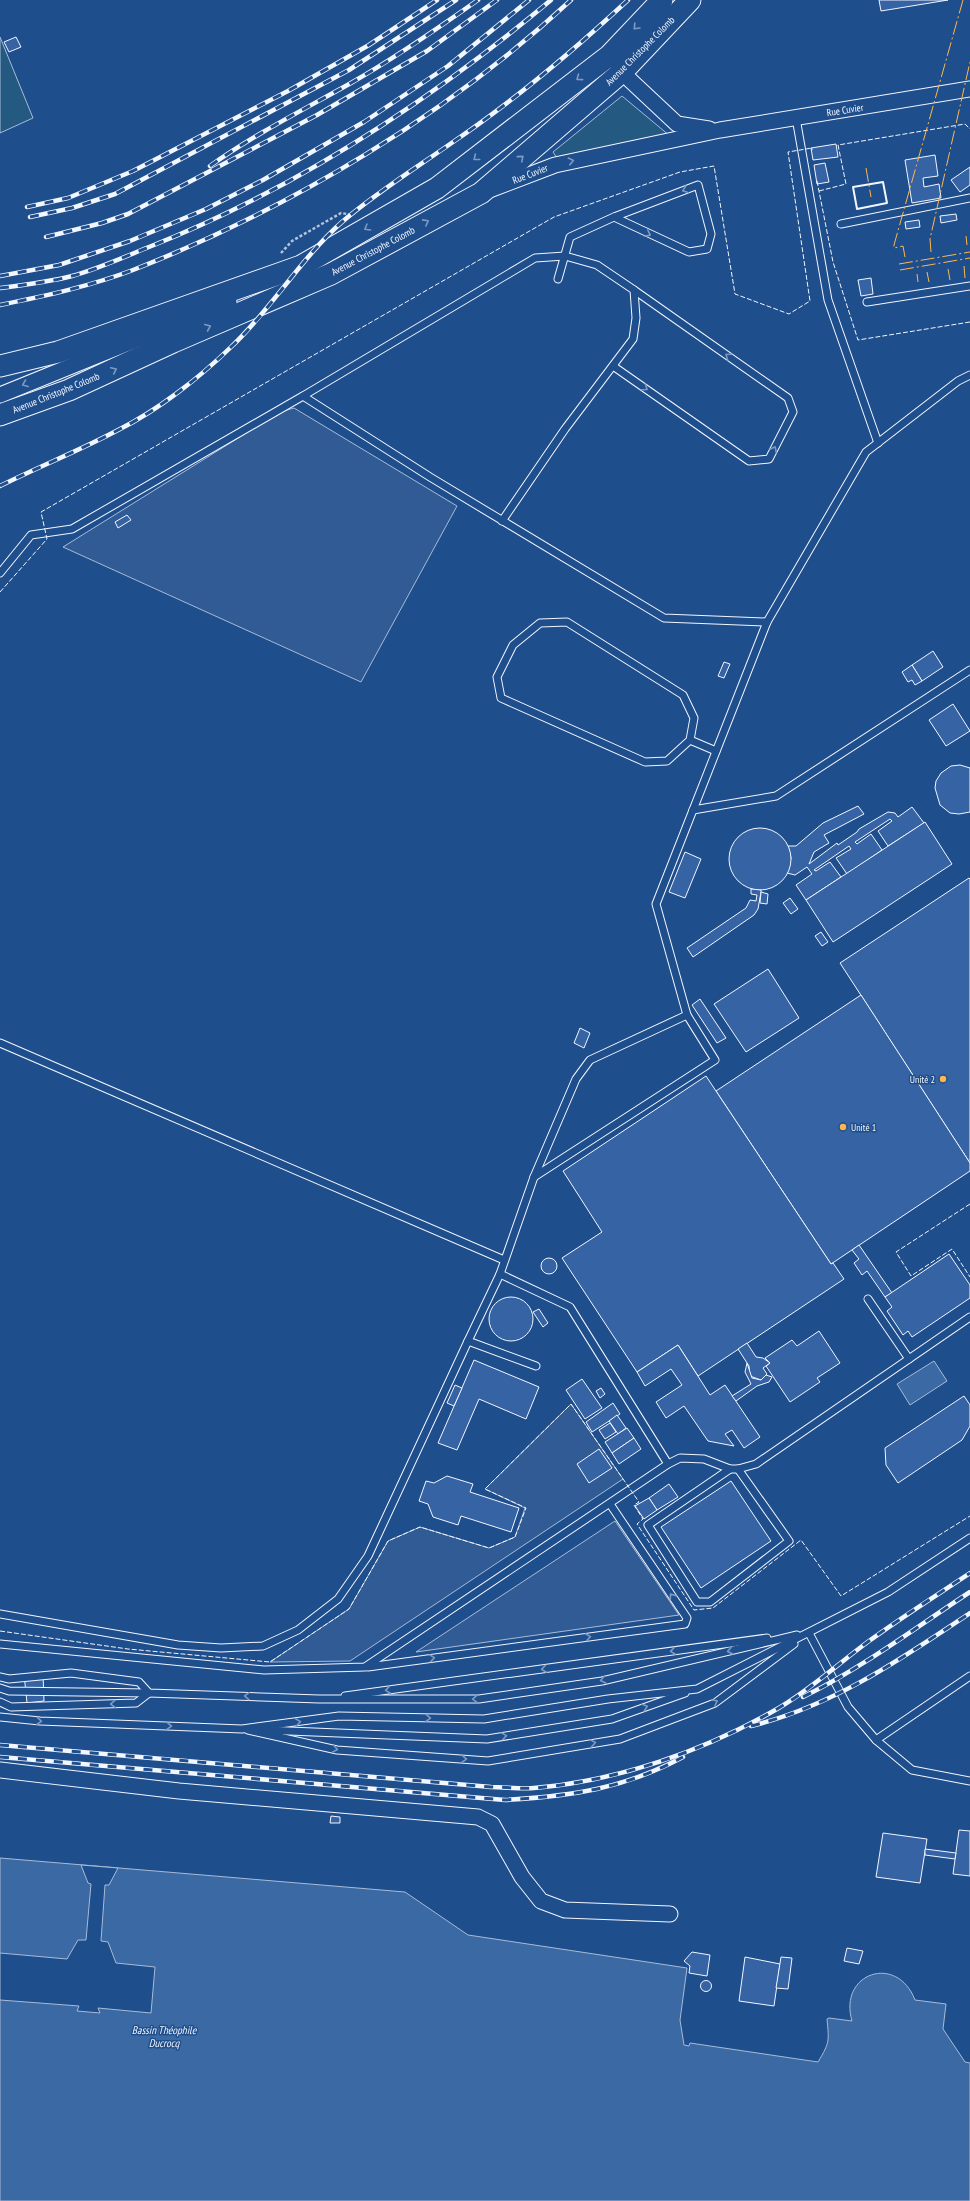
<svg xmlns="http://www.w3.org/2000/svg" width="970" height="2201" viewBox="0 0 970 2201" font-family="'PT Sans Narrow',sans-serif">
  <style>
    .green { fill: #245a82; stroke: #a8bbd7 }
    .parking { fill: #305b95; stroke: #a8bbd7 }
    .water { fill: #3b69a3; stroke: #a8bbd7 }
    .pier { fill: #1f4e8c; stroke: #a8bbd7 }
    .building { fill: #3563a3; stroke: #f2f6ff }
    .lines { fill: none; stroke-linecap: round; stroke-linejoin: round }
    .service-casing { stroke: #f2f6ff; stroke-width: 9 }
    .minor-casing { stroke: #f2f6ff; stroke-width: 17 }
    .secondary-casing { stroke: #f2f6ff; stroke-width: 23 }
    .path { stroke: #b3c4dc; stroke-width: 2.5; stroke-dasharray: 3 2; stroke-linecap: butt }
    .service { stroke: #1f4e8c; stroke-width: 7 }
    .minor { stroke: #1f4e8c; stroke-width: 15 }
    .secondary { stroke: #1f4e8c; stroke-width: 21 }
    .rail-casing { stroke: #f2f6ff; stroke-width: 4.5 }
    .rail { stroke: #1f4e8c; stroke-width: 3; stroke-dasharray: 9; stroke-linecap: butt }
    .fence { stroke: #f2f6ff; stroke-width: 1; stroke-dasharray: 5 2; stroke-linecap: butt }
    .wall { stroke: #f2f6ff; stroke-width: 2 }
    .power { stroke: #ffb74d; stroke-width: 1; stroke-dasharray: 14 3 2 3; stroke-linecap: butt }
    .oneway { stroke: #7e9ac0 }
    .poi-dot { fill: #ffb74d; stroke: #1f4e8c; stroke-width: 1.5 }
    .labels { text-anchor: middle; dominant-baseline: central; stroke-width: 3; stroke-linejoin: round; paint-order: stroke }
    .street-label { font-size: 10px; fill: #f2f6ff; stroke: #1f4e8c }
    .poi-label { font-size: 10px; fill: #f2f6ff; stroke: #1f4e8c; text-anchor: end }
    .water-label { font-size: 11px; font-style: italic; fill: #f2f6ff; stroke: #1f4e8c }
  </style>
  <rect width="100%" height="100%" fill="#1f4e8c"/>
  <g class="green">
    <polygon points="0,37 33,118 0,133"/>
    <polygon points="622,96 670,136 557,158 553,152"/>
  </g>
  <g class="parking">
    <polygon points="294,408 457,506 361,682 63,547 280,412"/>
    <polygon points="571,1404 623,1479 350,1661 270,1662 349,1609 388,1541 420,1527 489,1548 515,1537 525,1508 485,1489"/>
    <polygon points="615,1521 679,1615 416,1652"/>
  </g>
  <g class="water">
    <polygon points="934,1361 947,1381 910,1405 897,1384"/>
    <path d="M0,1858L405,1892L468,1935L687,1968L680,2020L684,2045L689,2046L690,2043L818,2062C830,2042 829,2041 827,2019L829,2018L852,2021C838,1973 897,1953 915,2000L946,2004L943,2029L965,2062L970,2063V2201H0Z"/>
  </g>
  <polygon class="pier" points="81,1865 118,1868 109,1885 105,1885 101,1941 108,1942 116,1963 155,1967 151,2013 98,2008 100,2013 77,2011 79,2006 0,2000 0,1953 67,1959 78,1940 86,1940 91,1884 88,1883"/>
  <g class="building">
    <polygon points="879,0 948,0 881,11"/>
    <polygon points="16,37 21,47 9,52 4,42"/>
    <polygon points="836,144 838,157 813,160 811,148"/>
    <polygon points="935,155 938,176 923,178 924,187 939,184 941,198 912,203 905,160"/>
    <polygon points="825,163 829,182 817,184 814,165"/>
    <polygon points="970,167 970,185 960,192 951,180"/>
    <polygon points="956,214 957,220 941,223 940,216"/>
    <polygon points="919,220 920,227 906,229 905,222"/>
    <polygon points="871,278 873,294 861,296 858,280"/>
    <polygon points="127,515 131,520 118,528 115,522"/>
    <polygon points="933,651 943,667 922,681 912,665"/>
    <polygon points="724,662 730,664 724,678 718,676"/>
    <polygon points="912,665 922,681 915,685 912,680 908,682 902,672"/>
    <polygon points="953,704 970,731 946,746 929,720"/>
    <polygon points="960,765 970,768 970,812 959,814 950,813 940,805 935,788 936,781 941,773 951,766"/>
    <polygon points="858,806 864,814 824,835 829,843 814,852 809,864 837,843 838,845 857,832 859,829 888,812 895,813 898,817 912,807 924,823 888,846 878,831 892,821 890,819 855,842 857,844 871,834 882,850 847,874 836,858 851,849 849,846 814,870 816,871 830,862 841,877 806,900 796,885 812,874 807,867 795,875 787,873 791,858 788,846 796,846 823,823"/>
    <polygon points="925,822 952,864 833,942 806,900"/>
    <circle cx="760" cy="859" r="31"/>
    <polygon points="685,852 701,859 685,898 669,892"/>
    <polygon points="969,878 970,879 970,1163 840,963"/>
    <polygon points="751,889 761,890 761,892 758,909 754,915 693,957 687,948 746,908 750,900 756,901 757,895 751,894"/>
    <polygon points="761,892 768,894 767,904 760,903"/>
    <polygon points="790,898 798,909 791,914 783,903"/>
    <polygon points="821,932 828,942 822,946 815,936"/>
    <polygon points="768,969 799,1018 746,1052 714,1004"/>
    <polygon points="861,995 970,1163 970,1171 831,1264 716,1091"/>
    <polygon points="700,999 726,1038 717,1043 692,1005"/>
    <polygon points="580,1028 590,1033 584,1048 574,1043"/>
    <polygon points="706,1076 831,1264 833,1263 844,1279 698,1376 678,1345 637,1372 562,1258 602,1232 563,1171"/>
    <polygon points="859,1245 892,1293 885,1297 867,1271 862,1275 854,1263 859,1259 852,1250"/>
    <polygon points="949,1254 970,1285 970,1298 912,1337 908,1331 903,1335 887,1311 892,1307 885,1297"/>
    <circle cx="549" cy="1266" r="8"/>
    <circle cx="511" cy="1319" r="22"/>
    <polygon points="539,1309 548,1323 543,1327 533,1312"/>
    <polygon points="819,1331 840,1363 817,1378 820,1382 790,1402 766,1366 770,1363 765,1358 792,1340 797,1346"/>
    <polygon points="747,1343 756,1357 763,1358 770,1363 763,1368 767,1374 761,1380 750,1376 749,1366 738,1349"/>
    <polygon points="678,1345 710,1395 725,1385 760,1437 744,1448 732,1430 725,1434 734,1446 708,1441 684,1406 666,1418 656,1402 682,1385 671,1369 645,1386 637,1372"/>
    <polygon points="474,1360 539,1387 526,1419 479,1399 457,1450 438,1443"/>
    <polygon points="747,1363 752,1378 761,1380 766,1375 772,1377 769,1382 757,1386 736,1401 732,1396 751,1384 745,1372"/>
    <polygon points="582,1379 602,1408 585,1419 566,1390"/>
    <polygon points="455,1385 462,1388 454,1406 447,1403"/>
    <polygon points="601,1388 605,1394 600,1398 596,1391"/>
    <polygon points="964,1396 970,1405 970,1426 962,1440 898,1483 886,1465 885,1448"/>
    <polygon points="613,1403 620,1414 592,1432 586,1422"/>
    <polygon points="617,1415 626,1428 618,1434 609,1421"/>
    <polygon points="610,1423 616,1432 605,1439 599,1430"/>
    <polygon points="627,1428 634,1438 612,1453 605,1442"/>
    <polygon points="634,1438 641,1449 619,1464 612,1453"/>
    <polygon points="599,1449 612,1468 589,1483 577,1464"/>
    <polygon points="447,1476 473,1484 470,1492 519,1508 511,1532 461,1516 458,1525 433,1517 428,1504 419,1501 426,1481 434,1483"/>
    <polygon points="731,1481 771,1541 701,1588 661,1527"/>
    <polygon points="669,1484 678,1497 657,1510 649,1498"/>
    <polygon points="649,1498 657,1510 644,1519 635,1506"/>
    <polygon points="24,1674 43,1674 44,1701 27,1703"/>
    <polygon points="331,1816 340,1817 340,1823 330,1823"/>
    <polygon points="959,1830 970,1831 970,1876 953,1874"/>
    <polygon points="883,1833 927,1839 920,1883 876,1877"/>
    <polygon points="925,1849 956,1853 955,1859 925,1855"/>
    <polygon points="847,1948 863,1951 859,1964 844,1961"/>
    <polygon points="692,1952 710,1955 707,1976 689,1973 690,1966 684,1961"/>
    <polygon points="745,1957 780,1964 774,2006 739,2001"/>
    <polygon points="781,1957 792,1958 788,1989 776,1988"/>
    <circle cx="706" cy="1986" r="5.5"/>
  </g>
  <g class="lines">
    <defs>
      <g id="service">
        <polyline points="796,118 828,300 878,443"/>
        <polyline points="841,224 970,198"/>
        <polyline points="558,279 570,237 614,217 698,185 711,234 707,249 689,252 614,217"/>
        <polyline points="867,302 970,286"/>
        <polyline points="613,366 749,461 769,459 793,412 788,398 634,290"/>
        <polyline points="303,396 535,258 565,256 597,265 634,290 636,318 633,339 565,429 502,521"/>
        <polyline points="0,573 31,535 72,529 303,396 430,477 664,618 767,622"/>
        <polyline points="690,740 667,761 645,762 501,698 497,677 513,645 540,623 567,622 683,695 694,718 690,740 716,751"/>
        <polyline points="693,810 776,796 970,670"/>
        <polyline points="0,1043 504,1260"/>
        <polyline points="534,1177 576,1079 590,1060 687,1015"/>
        <polyline points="500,1274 468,1341 536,1366"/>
        <polyline points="868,1299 909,1359"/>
        <polyline points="668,1464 570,1307 500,1274 534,1177 715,1060 687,1015 656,904 767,622 866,452 958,381 970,375"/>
        <polyline points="730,1469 648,1525 697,1602 710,1602 789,1541 738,1469"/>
        <polyline points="0,1614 178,1645 221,1648 263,1646 298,1630 338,1599 368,1556 468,1341"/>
        <polyline points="809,1633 848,1707 876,1740 912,1770 970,1781"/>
        <polyline points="0,1644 264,1670 365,1667 668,1464 680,1458 704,1459 730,1469 738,1469 756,1464 970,1317"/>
        <polyline points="368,1667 685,1624 687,1618 610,1504"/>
        <polyline points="0,1677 9,1679 71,1673 139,1682 149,1693 319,1699 479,1699 602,1681 797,1635"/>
        <polyline points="0,1688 9,1691 149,1693"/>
        <polyline points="345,1696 767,1638"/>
        <polyline points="0,1702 11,1707 136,1703 149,1693"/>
        <polyline points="0,1717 40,1721 242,1729 339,1716 484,1719 608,1699 697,1689 888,1592 970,1538"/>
        <polyline points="248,1730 337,1750 488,1761 620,1739 715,1703 794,1644"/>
        <polyline points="264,1730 487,1739 612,1719 685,1693"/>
        <polyline points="876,1740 970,1676"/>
      </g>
      <g id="minor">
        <polyline points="617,63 630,80 677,124 709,129"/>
        <polyline points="492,189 555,165 720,130 970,89"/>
        <polyline points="0,395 229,302"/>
        <polyline points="0,1770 179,1791 478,1817 492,1824 522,1877 541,1901 565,1910 670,1914"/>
      </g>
      <g id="secondary">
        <polyline points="0,366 58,352 301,266 437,188 610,55 662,0"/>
        <polyline points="0,415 69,390 173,342 331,274 481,193 623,71 690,0"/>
      </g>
    </defs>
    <use href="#service" class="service-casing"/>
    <use href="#minor" class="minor-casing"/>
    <use href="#secondary" class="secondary-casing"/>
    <polyline class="path" points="281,253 292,241 341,213 353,215"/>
    <use href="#service" class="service"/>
    <use href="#minor" class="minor"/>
    <use href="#secondary" class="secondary"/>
    <defs>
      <g id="rail">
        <path d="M210,166C255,134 303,110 351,83C395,58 437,29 478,0"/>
        <polyline points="27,207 68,198 133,171 288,91 369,45 437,0"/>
        <polyline points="30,217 72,208 115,194 349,70 456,0"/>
        <polyline points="46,237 102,223 128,214 317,115 427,51 497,0"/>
        <polyline points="0,276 59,265 130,241 206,209 263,180 364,122 448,66 529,0"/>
        <path d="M0,288C24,285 49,282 72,276C98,269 124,257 149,247C296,189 430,101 551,0"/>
        <path d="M0,305C45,296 91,286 133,270C291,208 447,115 571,0"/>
        <path d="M0,486C40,466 81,450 120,429C158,410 199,378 230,348C271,310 300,259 342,222C377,192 416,168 453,142C515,100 573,51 628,0"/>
        <path d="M803,1697C862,1668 915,1628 970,1592"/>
        <path d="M751,1726C833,1706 901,1659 970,1613"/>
        <path d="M0,1745L491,1787C505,1787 520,1789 534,1788C618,1781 704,1751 777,1709C810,1690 839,1663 869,1641C902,1617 937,1595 970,1573"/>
        <path d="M0,1757L505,1800C572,1796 623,1789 683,1757"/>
      </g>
    </defs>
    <use href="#rail" class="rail-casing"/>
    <use href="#rail" class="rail"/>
    <g class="fence">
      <polyline points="817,181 833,262 858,340 970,322"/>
      <polyline points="819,191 846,184 838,145 965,124 970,129"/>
      <polyline points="0,592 47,539 41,512 554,217 680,172 714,166 735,294 789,314 810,301 788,152 812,148 812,150"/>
      <polyline points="970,1204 896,1252 911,1276 952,1249 970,1277"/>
      <polyline points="0,1631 128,1649 270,1662 349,1609 388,1541 420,1527 489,1548 515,1537 526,1508 485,1489 571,1404 639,1502 634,1505 643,1519 637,1524 694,1610 713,1608 801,1540 841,1596 970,1516"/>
    </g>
    <polygon class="wall" points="883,182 887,203 857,209 853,187"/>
    <g class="power">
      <polyline points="866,168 871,197"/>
      <polyline points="966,236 967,245"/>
      <polyline points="931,252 930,239 970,62"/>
      <polyline points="905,257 903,246 894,248 894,245 963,0"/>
      <polyline points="899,264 970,252"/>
      <polyline points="964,266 965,278"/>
      <polyline points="948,269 950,280"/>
      <polyline points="900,270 970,258"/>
      <polyline points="927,272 929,282"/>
      <polyline points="917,274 918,282"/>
    </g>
  </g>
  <defs><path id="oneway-chevron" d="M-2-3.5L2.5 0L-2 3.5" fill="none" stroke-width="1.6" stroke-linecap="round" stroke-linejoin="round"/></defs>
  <g class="oneway">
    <use href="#oneway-chevron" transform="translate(636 27) rotate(133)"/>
    <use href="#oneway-chevron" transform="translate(579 78) rotate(143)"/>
    <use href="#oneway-chevron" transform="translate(476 158) rotate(142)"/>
    <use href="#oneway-chevron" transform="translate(521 158) rotate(-41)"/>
    <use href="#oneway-chevron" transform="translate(571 161) rotate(-12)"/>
    <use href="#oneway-chevron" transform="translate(685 190) rotate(160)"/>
    <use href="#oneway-chevron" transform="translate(426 222) rotate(-28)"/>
    <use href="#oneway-chevron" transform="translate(367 228) rotate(150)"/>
    <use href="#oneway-chevron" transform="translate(648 234) rotate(27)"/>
    <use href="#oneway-chevron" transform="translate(208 327) rotate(-23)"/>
    <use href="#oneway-chevron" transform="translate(728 356) rotate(-145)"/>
    <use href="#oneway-chevron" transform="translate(114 370) rotate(-25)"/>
    <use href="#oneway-chevron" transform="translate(25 384) rotate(158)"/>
    <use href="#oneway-chevron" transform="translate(645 388) rotate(35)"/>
    <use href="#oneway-chevron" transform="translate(774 449) rotate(-63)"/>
    <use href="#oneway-chevron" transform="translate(672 1596) rotate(-124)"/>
    <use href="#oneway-chevron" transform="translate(588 1637) rotate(-8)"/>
    <use href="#oneway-chevron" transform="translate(673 1651) rotate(172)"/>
    <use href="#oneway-chevron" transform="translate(730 1651) rotate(167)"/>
    <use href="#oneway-chevron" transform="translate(432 1658) rotate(-8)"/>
    <use href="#oneway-chevron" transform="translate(544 1669) rotate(172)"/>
    <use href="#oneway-chevron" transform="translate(603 1680) rotate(169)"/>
    <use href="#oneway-chevron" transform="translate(388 1690) rotate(172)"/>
    <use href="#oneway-chevron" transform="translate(247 1696) rotate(-178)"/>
    <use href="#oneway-chevron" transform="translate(475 1699) rotate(178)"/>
    <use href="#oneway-chevron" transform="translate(715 1702) rotate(-29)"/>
    <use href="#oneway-chevron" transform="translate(113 1704) rotate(178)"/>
    <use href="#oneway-chevron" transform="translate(645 1707) rotate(-19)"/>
    <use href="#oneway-chevron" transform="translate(428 1718) rotate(1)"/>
    <use href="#oneway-chevron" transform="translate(39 1721) rotate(5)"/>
    <use href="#oneway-chevron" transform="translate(298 1722) rotate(-8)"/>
    <use href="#oneway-chevron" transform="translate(169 1726) rotate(2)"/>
    <use href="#oneway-chevron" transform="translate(504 1736) rotate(-9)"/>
    <use href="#oneway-chevron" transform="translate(593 1743) rotate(-10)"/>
    <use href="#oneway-chevron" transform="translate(335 1749) rotate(10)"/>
    <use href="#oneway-chevron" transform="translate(464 1759) rotate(4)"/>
  </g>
  <g class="poi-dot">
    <circle cx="943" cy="1079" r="4"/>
    <circle cx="843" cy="1127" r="4"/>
  </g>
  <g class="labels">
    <g class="street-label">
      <text transform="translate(640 51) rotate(-45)">Avenue Christophe Colomb</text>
      <text transform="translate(845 110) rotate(-9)">Rue Cuvier</text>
      <text transform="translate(530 174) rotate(-21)">Rue Cuvier</text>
      <text transform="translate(373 251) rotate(-28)">Avenue Christophe Colomb</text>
      <text transform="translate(56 393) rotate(-22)">Avenue Christophe Colomb</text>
    </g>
    <g class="poi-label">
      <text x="935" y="1079">Unité 2</text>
      <text x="851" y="1127" text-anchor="start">Unité 1</text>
    </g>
    <g class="water-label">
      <text x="164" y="2030">Bassin Théophile<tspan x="164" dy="13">Ducrocq</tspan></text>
    </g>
  </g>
</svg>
